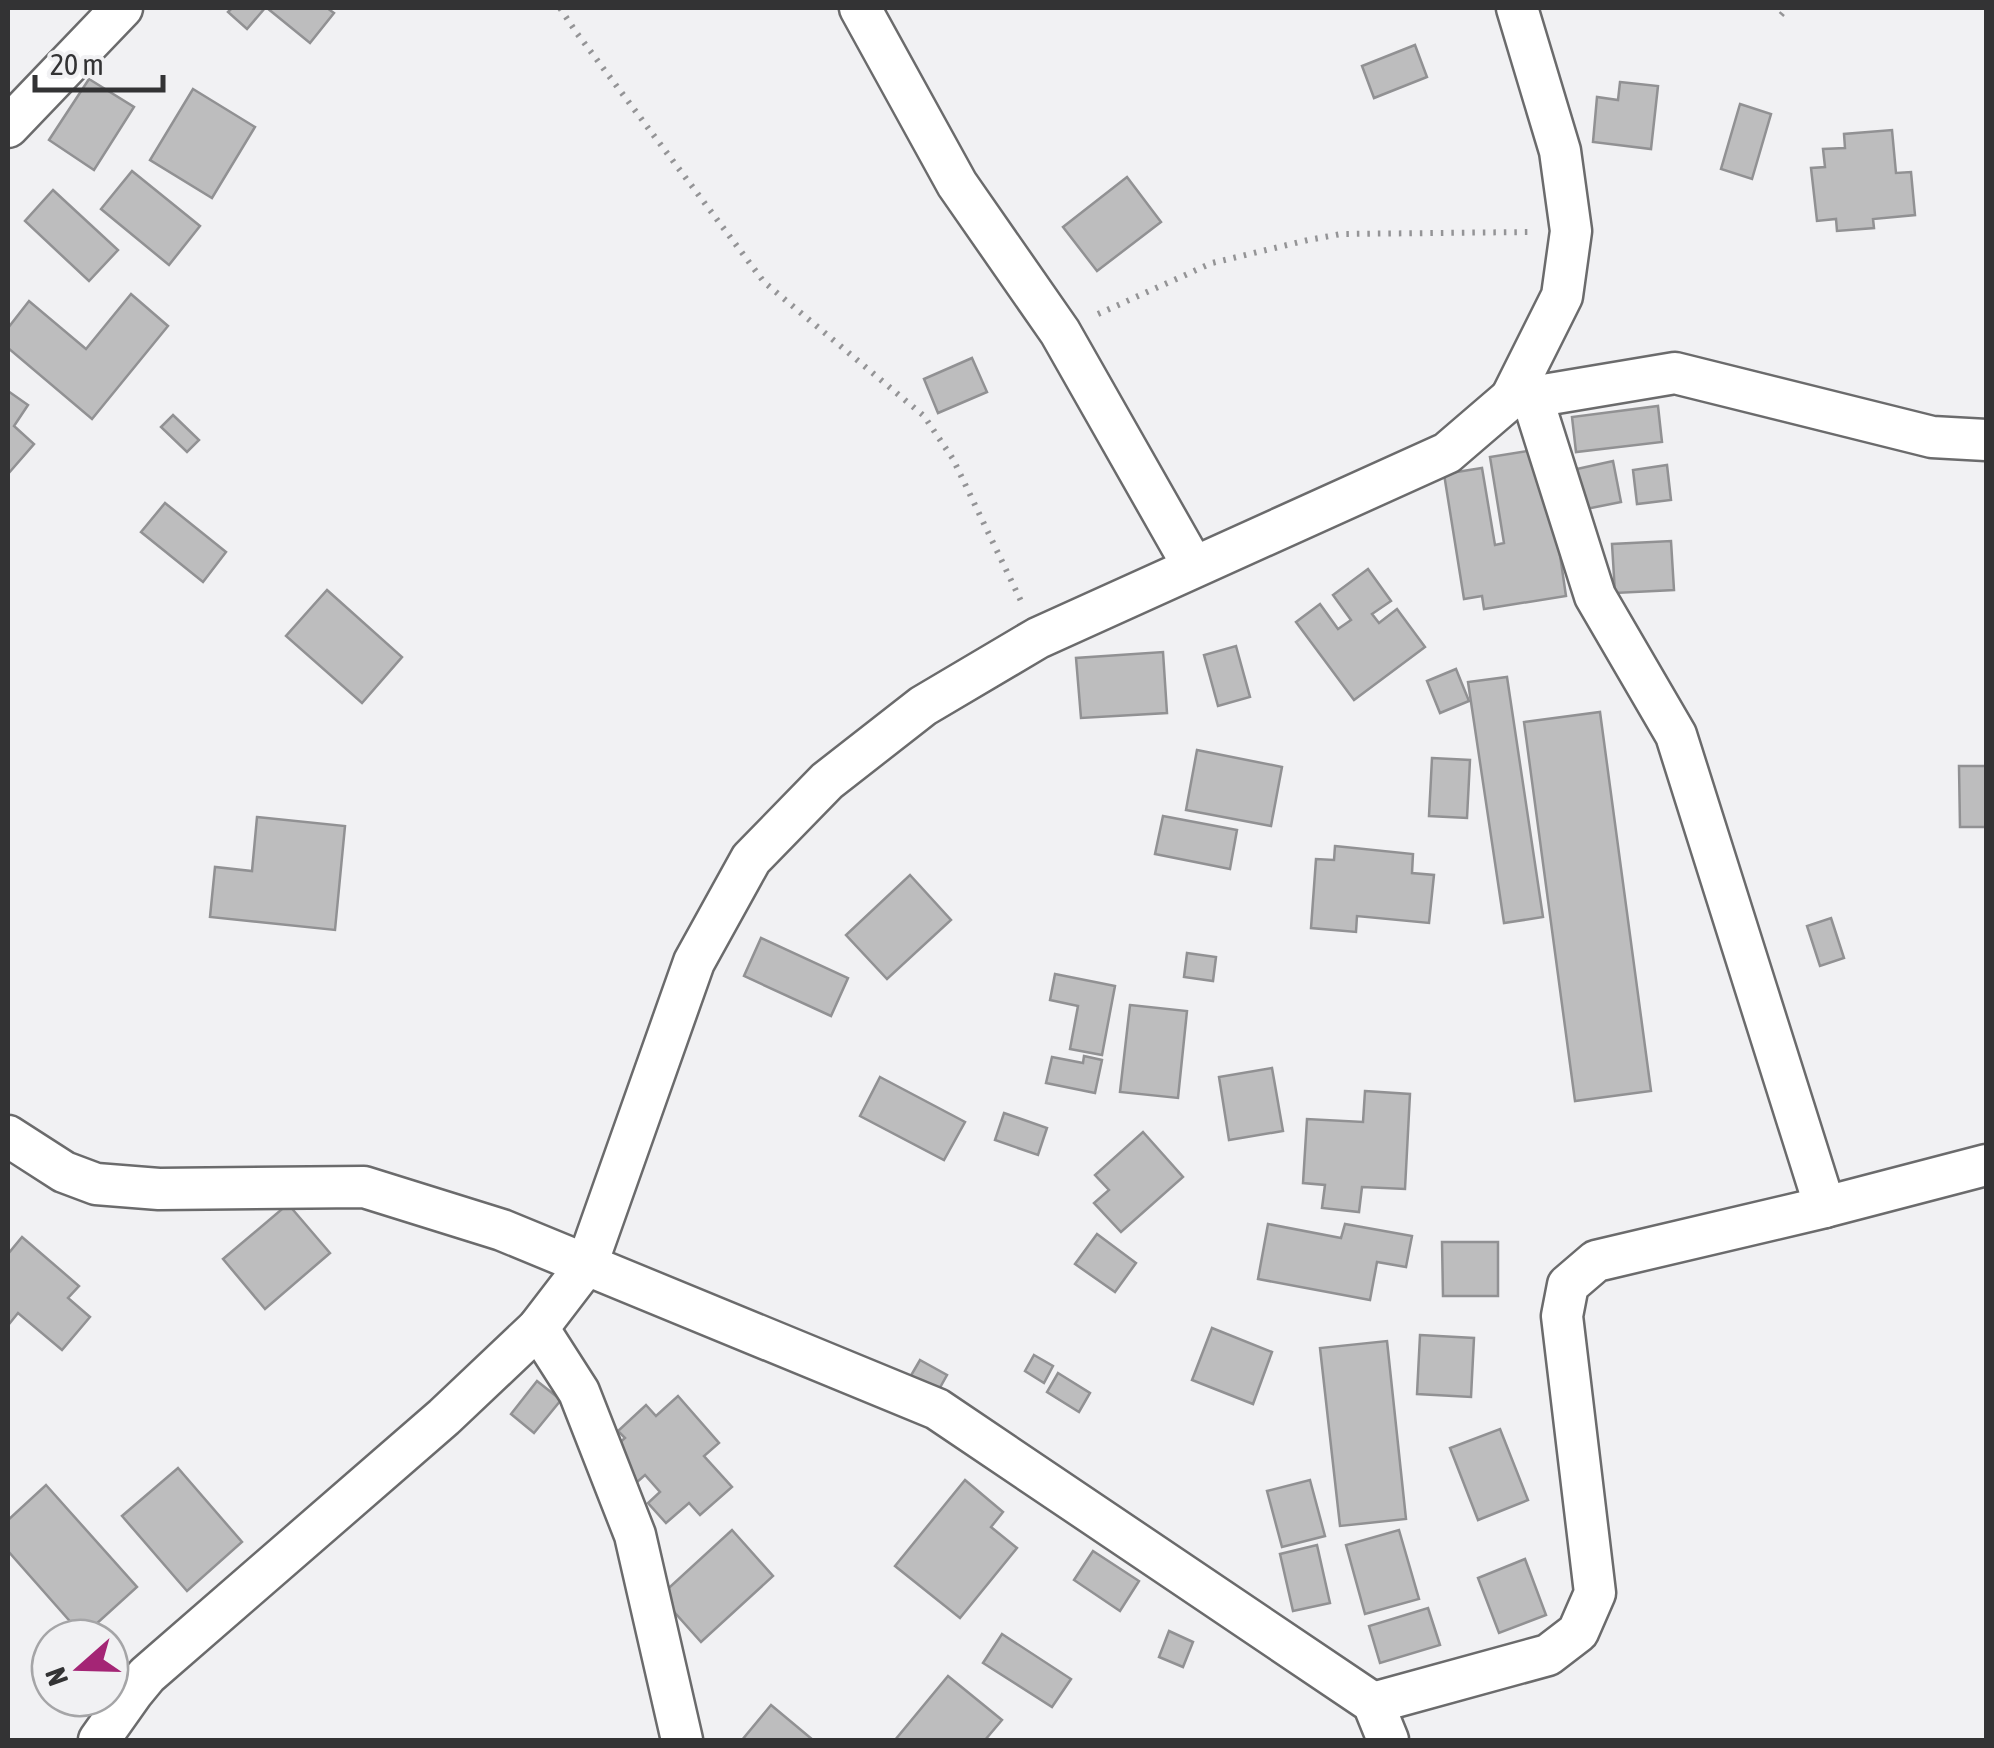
<svg xmlns="http://www.w3.org/2000/svg" width="1994" height="1748" viewBox="0 0 1994 1748" font-family="'Asap Condensed',sans-serif">
  <style>
    .building { fill: #bdbdbe; stroke: #919193; stroke-width: 2.5 }
    .lines { fill: none; stroke-linecap: round; stroke-linejoin: round }
    .minor-casing { stroke: #6b6b6c; stroke-width: 45 }
    .path { stroke: #949496; stroke-width: 6; stroke-dasharray: 2.5 8; stroke-linecap: butt }
    .minor { stroke: #fff; stroke-width: 40 }
  </style>
  <rect width="100%" height="100%" fill="#f1f1f3"/>
  <g class="building">
    <polygon points="232,8 265,8 247,29 228,12"/>
    <polygon points="267,8 327,8 334,13 310,43"/>
    <polygon points="1415,45 1427,77 1374,98 1362,66"/>
    <polygon points="89,79 134,107 94,170 49,140"/>
    <polygon points="1620,82 1658,86 1651,149 1593,142 1597,97 1618,100"/>
    <polygon points="193,89 255,127 212,198 150,160"/>
    <polygon points="1740,104 1771,114 1752,179 1721,169"/>
    <polygon points="1892,130 1896,173 1911,172 1915,215 1873,219 1874,228 1837,231 1836,219 1817,221 1811,168 1825,167 1823,149 1845,148 1844,134"/>
    <polygon points="132,171 200,226 169,265 101,209"/>
    <polygon points="1127,177 1161,222 1097,271 1063,227"/>
    <polygon points="53,190 118,250 89,281 25,221"/>
    <polygon points="131,294 168,326 92,419 8,348 8,328 29,301 86,349"/>
    <polygon points="972,358 987,392 938,413 924,379"/>
    <polygon points="8,391 28,405 14,426 34,444 8,474"/>
    <polygon points="1658,406 1662,442 1576,452 1572,417"/>
    <polygon points="173,415 199,440 187,452 161,427"/>
    <polygon points="1546,448 1563,554 1560,555 1566,596 1484,609 1482,596 1464,599 1444,474 1482,468 1495,545 1504,543 1490,457"/>
    <polygon points="1613,461 1621,502 1576,511 1568,471"/>
    <polygon points="1667,465 1671,500 1637,504 1633,470"/>
    <polygon points="165,503 226,552 203,582 141,532"/>
    <polygon points="1671,541 1674,590 1615,593 1612,544"/>
    <polygon points="1368,569 1391,601 1372,614 1379,623 1397,609 1425,647 1354,700 1296,622 1320,604 1338,629 1351,620 1333,595"/>
    <polygon points="327,590 402,657 362,703 286,636"/>
    <polygon points="1236,646 1250,697 1218,706 1204,655"/>
    <polygon points="1163,652 1167,713 1081,718 1076,658"/>
    <polygon points="1456,669 1469,701 1440,713 1427,681"/>
    <polygon points="1507,677 1543,917 1504,923 1468,682"/>
    <polygon points="1600,712 1651,1091 1575,1101 1524,722"/>
    <polygon points="1197,750 1282,767 1271,826 1186,810"/>
    <polygon points="1432,758 1470,760 1467,818 1429,816"/>
    <polygon points="1959,766 1986,766 1986,827 1960,827"/>
    <polygon points="1163,816 1237,830 1230,869 1155,854"/>
    <polygon points="257,817 345,826 335,930 210,917 215,867 252,871"/>
    <polygon points="1335,846 1413,854 1412,873 1434,875 1429,923 1357,916 1356,932 1311,928 1316,859 1334,860"/>
    <polygon points="910,875 951,920 887,979 846,935"/>
    <polygon points="1831,918 1844,958 1820,966 1807,926"/>
    <polygon points="761,938 848,978 831,1016 744,976"/>
    <polygon points="1187,953 1216,957 1213,981 1184,977"/>
    <polygon points="1055,974 1115,986 1102,1055 1070,1049 1078,1006 1050,1000"/>
    <polygon points="1130,1005 1187,1011 1178,1098 1120,1092"/>
    <polygon points="1084,1056 1102,1060 1095,1093 1046,1083 1052,1057 1083,1063"/>
    <polygon points="1272,1068 1283,1131 1229,1140 1219,1077"/>
    <polygon points="880,1077 965,1122 944,1160 860,1116"/>
    <polygon points="1365,1091 1410,1094 1405,1189 1362,1187 1359,1212 1322,1208 1325,1185 1303,1183 1307,1119 1363,1122"/>
    <polygon points="1004,1113 1047,1128 1038,1155 995,1140"/>
    <polygon points="1143,1132 1183,1177 1121,1232 1094,1203 1109,1190 1095,1175"/>
    <polygon points="288,1204 330,1253 265,1309 223,1259"/>
    <polygon points="1268,1224 1341,1238 1345,1224 1412,1236 1406,1267 1377,1262 1370,1300 1258,1279"/>
    <polygon points="1097,1234 1136,1263 1115,1292 1075,1264"/>
    <polygon points="22,1237 79,1286 68,1298 90,1317 62,1350 18,1313 10,1323 8,1321 8,1254"/>
    <polygon points="1442,1242 1498,1242 1498,1296 1443,1296"/>
    <polygon points="1212,1328 1272,1352 1253,1404 1192,1380"/>
    <polygon points="1420,1335 1474,1338 1471,1397 1417,1394"/>
    <polygon points="1387,1341 1406,1519 1340,1526 1320,1348"/>
    <polygon points="1034,1355 1053,1366 1044,1383 1025,1371"/>
    <polygon points="920,1360 947,1375 933,1400 906,1384"/>
    <polygon points="1058,1373 1090,1393 1079,1412 1047,1392"/>
    <polygon points="537,1381 561,1400 534,1433 511,1414"/>
    <polygon points="678,1396 719,1443 704,1456 732,1487 700,1515 689,1503 666,1523 648,1503 660,1492 645,1475 636,1483 609,1452 625,1438 618,1431 646,1405 656,1416"/>
    <polygon points="1500,1429 1528,1500 1478,1520 1450,1448"/>
    <polygon points="178,1468 242,1542 187,1591 122,1516"/>
    <polygon points="965,1480 1003,1512 991,1527 1017,1548 960,1618 895,1566"/>
    <polygon points="1310,1480 1325,1536 1282,1547 1267,1491"/>
    <polygon points="46,1485 137,1587 83,1636 8,1551 8,1520"/>
    <polygon points="732,1530 773,1576 701,1642 660,1596"/>
    <polygon points="1399,1530 1419,1599 1365,1614 1346,1545"/>
    <polygon points="1317,1545 1330,1603 1293,1611 1280,1554"/>
    <polygon points="1093,1551 1139,1581 1120,1611 1074,1580"/>
    <polygon points="1525,1559 1546,1615 1499,1633 1478,1578"/>
    <polygon points="1428,1608 1440,1645 1380,1663 1369,1626"/>
    <polygon points="1169,1631 1193,1642 1183,1667 1159,1657"/>
    <polygon points="1002,1634 1071,1679 1052,1707 983,1663"/>
    <polygon points="948,1676 1002,1720 985,1740 895,1740"/>
    <polygon points="771,1705 813,1740 742,1740"/>
  </g>
  <g class="lines">
    <defs>
      <g id="minor">
        <polyline points="860,8 957,184 1060,332 1193,566"/>
        <polyline points="8,127 122,8"/>
        <polyline points="1532,397 1595,596 1676,735 1825,1207"/>
        <polyline points="1511,398 1562,296 1571,231 1560,151 1517,8"/>
        <polyline points="8,1136 64,1172 96,1184 159,1189 364,1187 502,1230 937,1409 1373,1703 1388,1740"/>
        <polyline points="538,1328 579,1392 635,1535 682,1740"/>
        <polyline points="1373,1703 1548,1655 1578,1632 1595,1593 1562,1316 1568,1285 1596,1261 1825,1207 1986,1165"/>
        <polyline points="99,1740 133,1692 147,1675 444,1417 538,1328 587,1264 694,962 751,859 827,781 923,706 1038,638 1447,453 1511,398 1532,397 1675,373 1932,437 1986,440"/>
      </g>
    </defs>
    <use href="#minor" class="minor-casing"/>
    <g class="path">
      <polyline points="560,8 576,32 764,282 924,416 953,459 1021,601"/>
      <polyline points="1781,15 1787,8"/>
      <polyline points="1098,314 1212,263 1308,240 1341,234 1531,232"/>
    </g>
    <use href="#minor" class="minor"/>
  </g>
  <rect width="1994" height="1748" fill="none" stroke="#333334" stroke-width="20"/>
  <g transform="translate(80 1668) rotate(250)"><circle r="48" fill="#f1f1f3" stroke="#a5a5a7" stroke-width="2.5"/>
  <path d="M0-8L18 38L0 25L-18 38Z" fill="#a42575"/>
  <text y="-15" font-size="28" font-weight="bold" text-anchor="middle" fill="#333334">N</text>
  </g>
  <path d="M35 75v15h128v-15" fill="none" stroke="#333334" stroke-width="5"/>
  <text x="50" y="75" font-size="30" fill="#333334" stroke="#f1f1f3" stroke-width="8" paint-order="stroke">20 m</text>
</svg>
